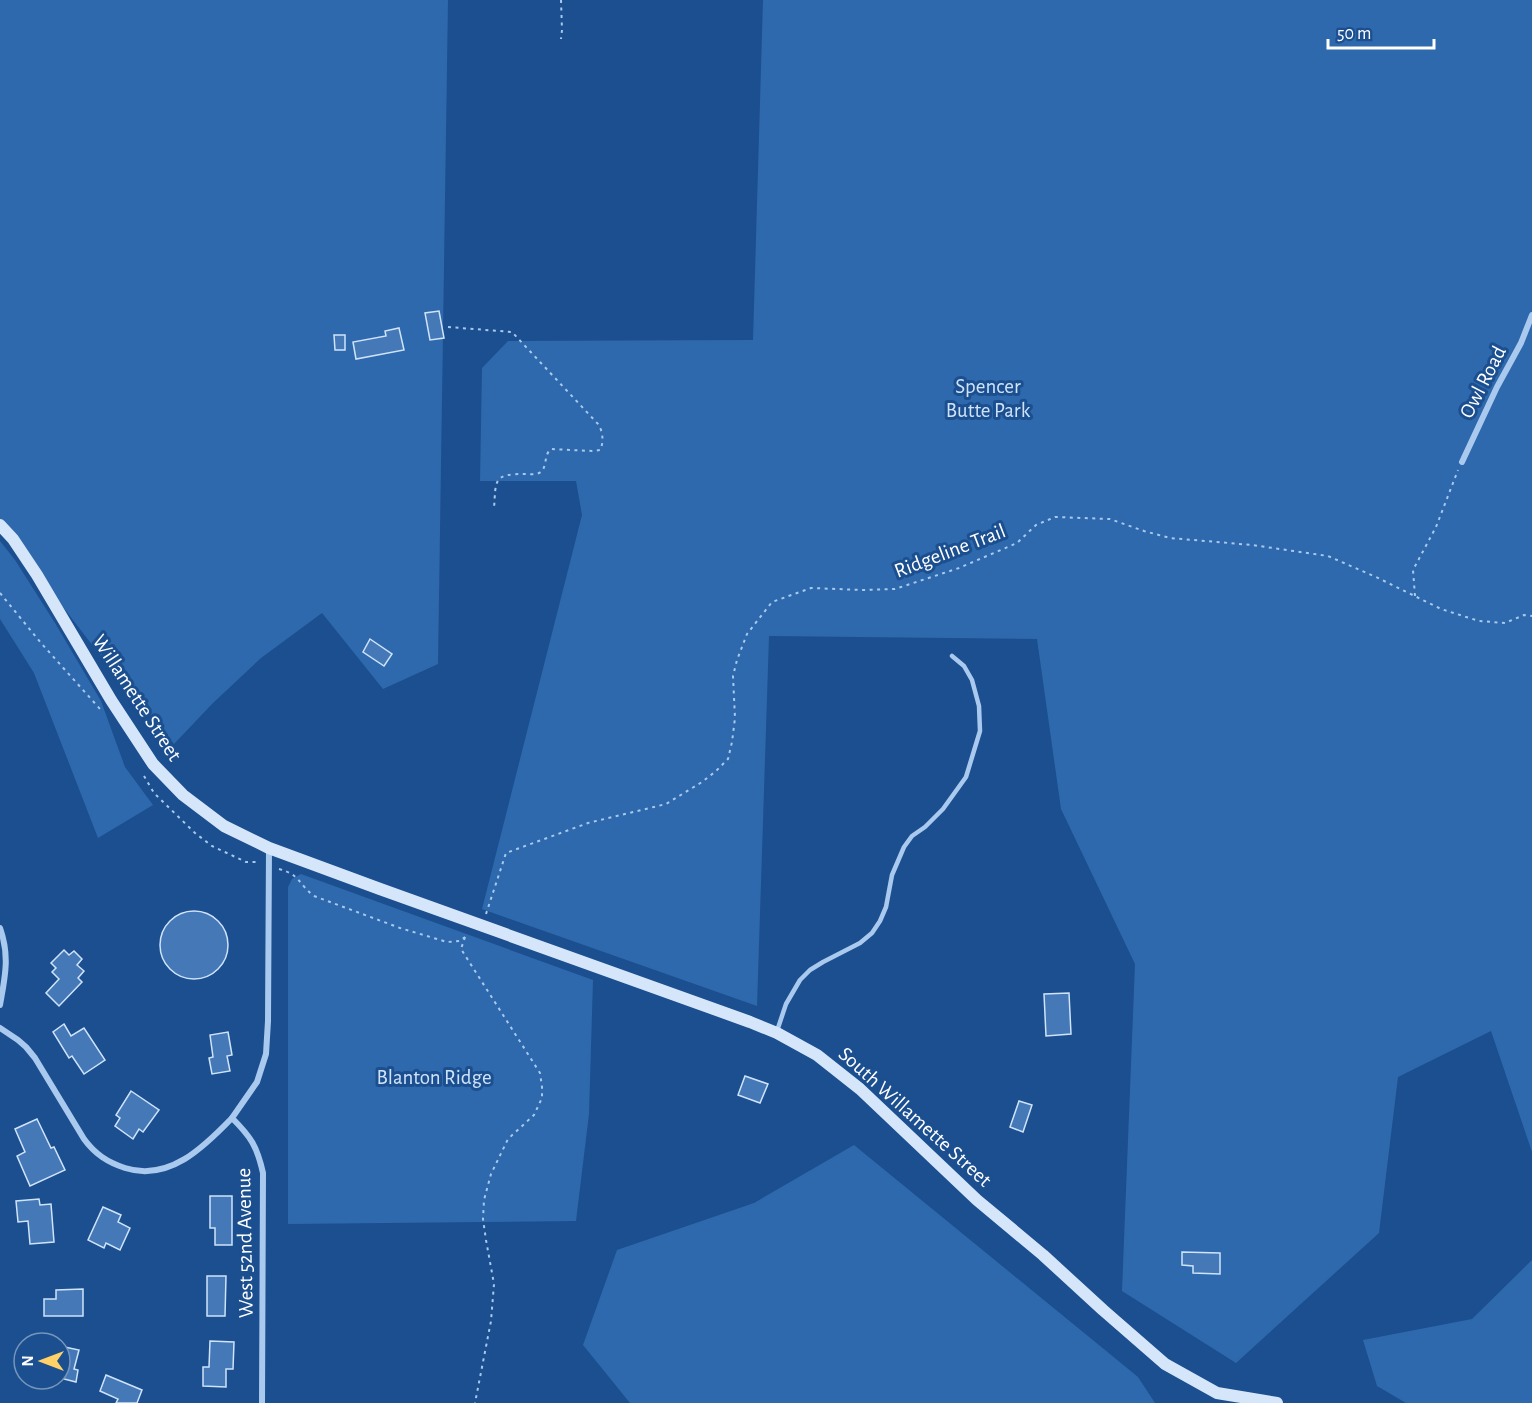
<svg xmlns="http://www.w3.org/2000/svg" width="1532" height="1403" viewBox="0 0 1532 1403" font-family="'Alegreya Sans',sans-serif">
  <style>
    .green { fill: #2e69ad }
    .building { fill: #4478b7; stroke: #cfe3fa; stroke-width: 1.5 }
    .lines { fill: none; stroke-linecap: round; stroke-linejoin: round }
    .path { stroke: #a9c9ee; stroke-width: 2; stroke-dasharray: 3 4.5; stroke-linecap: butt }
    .service { stroke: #a9c9ee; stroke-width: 4.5 }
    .minor { stroke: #a9c9ee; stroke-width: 6 }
    .secondary { stroke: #d6e6fa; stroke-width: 12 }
    .labels { text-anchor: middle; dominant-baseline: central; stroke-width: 6; stroke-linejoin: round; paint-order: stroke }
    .street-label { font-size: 21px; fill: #fff; stroke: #1b4f8f }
    .park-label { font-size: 21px; fill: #cfe3fa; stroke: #1b4f8f }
  </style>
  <rect width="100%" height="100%" fill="#1b4f8f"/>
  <g class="green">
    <polygon points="0,0 448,0 438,664 383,689 322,613 261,658 212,704 174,744 106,663 0,525"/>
    <polygon points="763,0 1532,0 1532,1152 1491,1031 1398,1077 1379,1233 1236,1363 1122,1291 1135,964 1061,809 1037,639 769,636 757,1006 482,909 582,515 576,481 480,481 482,368 508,341 753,340"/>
    <polygon points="0,541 15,560 55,623 101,701 125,767 153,805 98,838 34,673 0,619"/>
    <polygon points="301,874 593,980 589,1114 576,1221 288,1224 288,887 292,879"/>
    <polygon points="854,1145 1138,1377 1155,1403 630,1403 583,1345 617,1250 754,1203"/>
    <polygon points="1532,1260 1532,1403 1406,1403 1377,1386 1363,1340 1472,1319"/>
  </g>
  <g class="building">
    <polygon points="439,311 444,338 430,340 425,313"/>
    <polygon points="399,328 404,350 356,359 353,342 386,336 385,331"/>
    <polygon points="334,335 345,335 345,350 335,350"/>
    <polygon points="370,639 392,654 384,666 363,652"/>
    <circle cx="194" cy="945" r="34"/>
    <polygon points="64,950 69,955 74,951 82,959 77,965 84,971 78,978 82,982 59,1006 46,993 59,979 52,972 56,968 51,963"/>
    <polygon points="1069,993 1071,1034 1046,1036 1044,994"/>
    <polygon points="64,1024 71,1036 84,1028 105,1060 84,1074 72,1056 69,1058 53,1032"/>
    <polygon points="228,1032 232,1055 227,1056 230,1071 212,1074 209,1058 213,1057 210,1035"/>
    <polygon points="745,1076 768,1084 760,1103 738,1095"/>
    <polygon points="131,1091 159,1110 143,1132 139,1129 133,1139 115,1126 120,1118 116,1115"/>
    <polygon points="1019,1101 1032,1105 1023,1132 1010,1127"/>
    <polygon points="37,1119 51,1148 54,1147 65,1170 30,1186 17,1156 25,1152 15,1129"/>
    <polygon points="210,1196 232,1196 232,1245 215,1245 215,1228 210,1228"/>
    <polygon points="39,1199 40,1205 51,1204 54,1242 30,1244 28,1221 18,1222 16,1201"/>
    <polygon points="103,1207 121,1215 118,1222 130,1228 120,1250 106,1243 104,1248 88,1240"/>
    <polygon points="1182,1252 1220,1253 1220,1274 1193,1273 1193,1266 1182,1265"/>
    <polygon points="207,1276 226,1276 225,1316 207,1316"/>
    <polygon points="83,1289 83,1316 44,1316 44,1299 56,1299 56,1290"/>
    <polygon points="210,1341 234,1342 233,1369 226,1369 226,1387 203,1386 203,1367 209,1367"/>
    <polygon points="60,1346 79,1350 74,1369 78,1370 76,1382 60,1378"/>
    <polygon points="106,1375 142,1390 137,1403 116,1403 118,1399 100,1391"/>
  </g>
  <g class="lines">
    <g class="path">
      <polyline points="561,0 562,30 561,39"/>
      <path d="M448,327L512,332L598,424C603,431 604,443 600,450L592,451L551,449C543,455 548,469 539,473C535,475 529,474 525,474C493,474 496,479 494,509"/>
      <polyline points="0,593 41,643 100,709"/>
      <polyline points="1415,596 1413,570 1436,527 1458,470"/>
      <polyline points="144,776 154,793 195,833 212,846 246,862 260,862"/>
      <path d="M279,869C301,875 298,884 314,896L400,928L447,942L460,941L465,937"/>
      <polyline points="486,914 506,853 588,823 666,804 702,782 716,771 728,759 732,742 735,718 733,676 737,660 747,634 772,602 811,588 862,590 895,589 959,568 1017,543 1036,525 1055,517 1110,519 1144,531 1170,538 1252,545 1328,556 1376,577 1441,609 1463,616 1479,621 1505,623 1524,615 1532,616"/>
      <polyline points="465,937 461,949 540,1073 542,1087 542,1098 534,1115 508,1139 491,1174 484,1200 483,1219 486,1240 494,1284 491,1321 475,1403"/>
    </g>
    <polyline class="service" points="777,1031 786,1004 800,980 810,970 823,962 860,943 872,933 880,921 886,907 892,875 904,847 912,836 925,827 943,809 966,777 980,731 979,706 972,680 964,666 952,656"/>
    <g class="minor">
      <polyline points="1462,462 1497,387 1521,343 1532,315"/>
      <path d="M0,928C10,956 5,977 0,1005"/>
      <path d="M0,1028L18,1040L26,1047L35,1058L84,1139C95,1154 107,1162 125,1168C169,1182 204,1147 232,1118"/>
      <path d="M262,1403L263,1173C257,1146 251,1137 232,1118L257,1082L266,1054L268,1021L269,848"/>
    </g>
    <polyline class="secondary" points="0,525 13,539 37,575 111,700 153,764 183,795 224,826 269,848 380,889 750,1022 777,1033 817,1055 860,1089 977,1200 1043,1255 1103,1310 1165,1364 1217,1393 1277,1403"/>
  </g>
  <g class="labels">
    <g class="street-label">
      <text transform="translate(1483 382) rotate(-63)">Owl Road</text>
      <text transform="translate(950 551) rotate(-21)">Ridgeline Trail</text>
      <text transform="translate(137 698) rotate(57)">Willamette Street</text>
      <text transform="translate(915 1117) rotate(42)">South Willamette Street</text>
      <text transform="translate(245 1243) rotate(-91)">West 52nd Avenue</text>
    </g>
    <g class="park-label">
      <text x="988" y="386">Spencer<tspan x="988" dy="24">Butte Park</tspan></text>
      <text x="434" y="1077">Blanton Ridge</text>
    </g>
  </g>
  <g transform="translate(42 1361) rotate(270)"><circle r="28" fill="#1b4f8f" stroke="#7695bc" stroke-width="1.5"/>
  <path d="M0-4.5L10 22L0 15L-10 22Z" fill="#ffd166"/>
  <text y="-9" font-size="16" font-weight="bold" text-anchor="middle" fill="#ffffff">N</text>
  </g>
  <path d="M1328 39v9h106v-9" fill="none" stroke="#ffffff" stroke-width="3"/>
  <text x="1337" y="39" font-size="18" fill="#ffffff" stroke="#1b4f8f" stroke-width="4.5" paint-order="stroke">50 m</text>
</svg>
